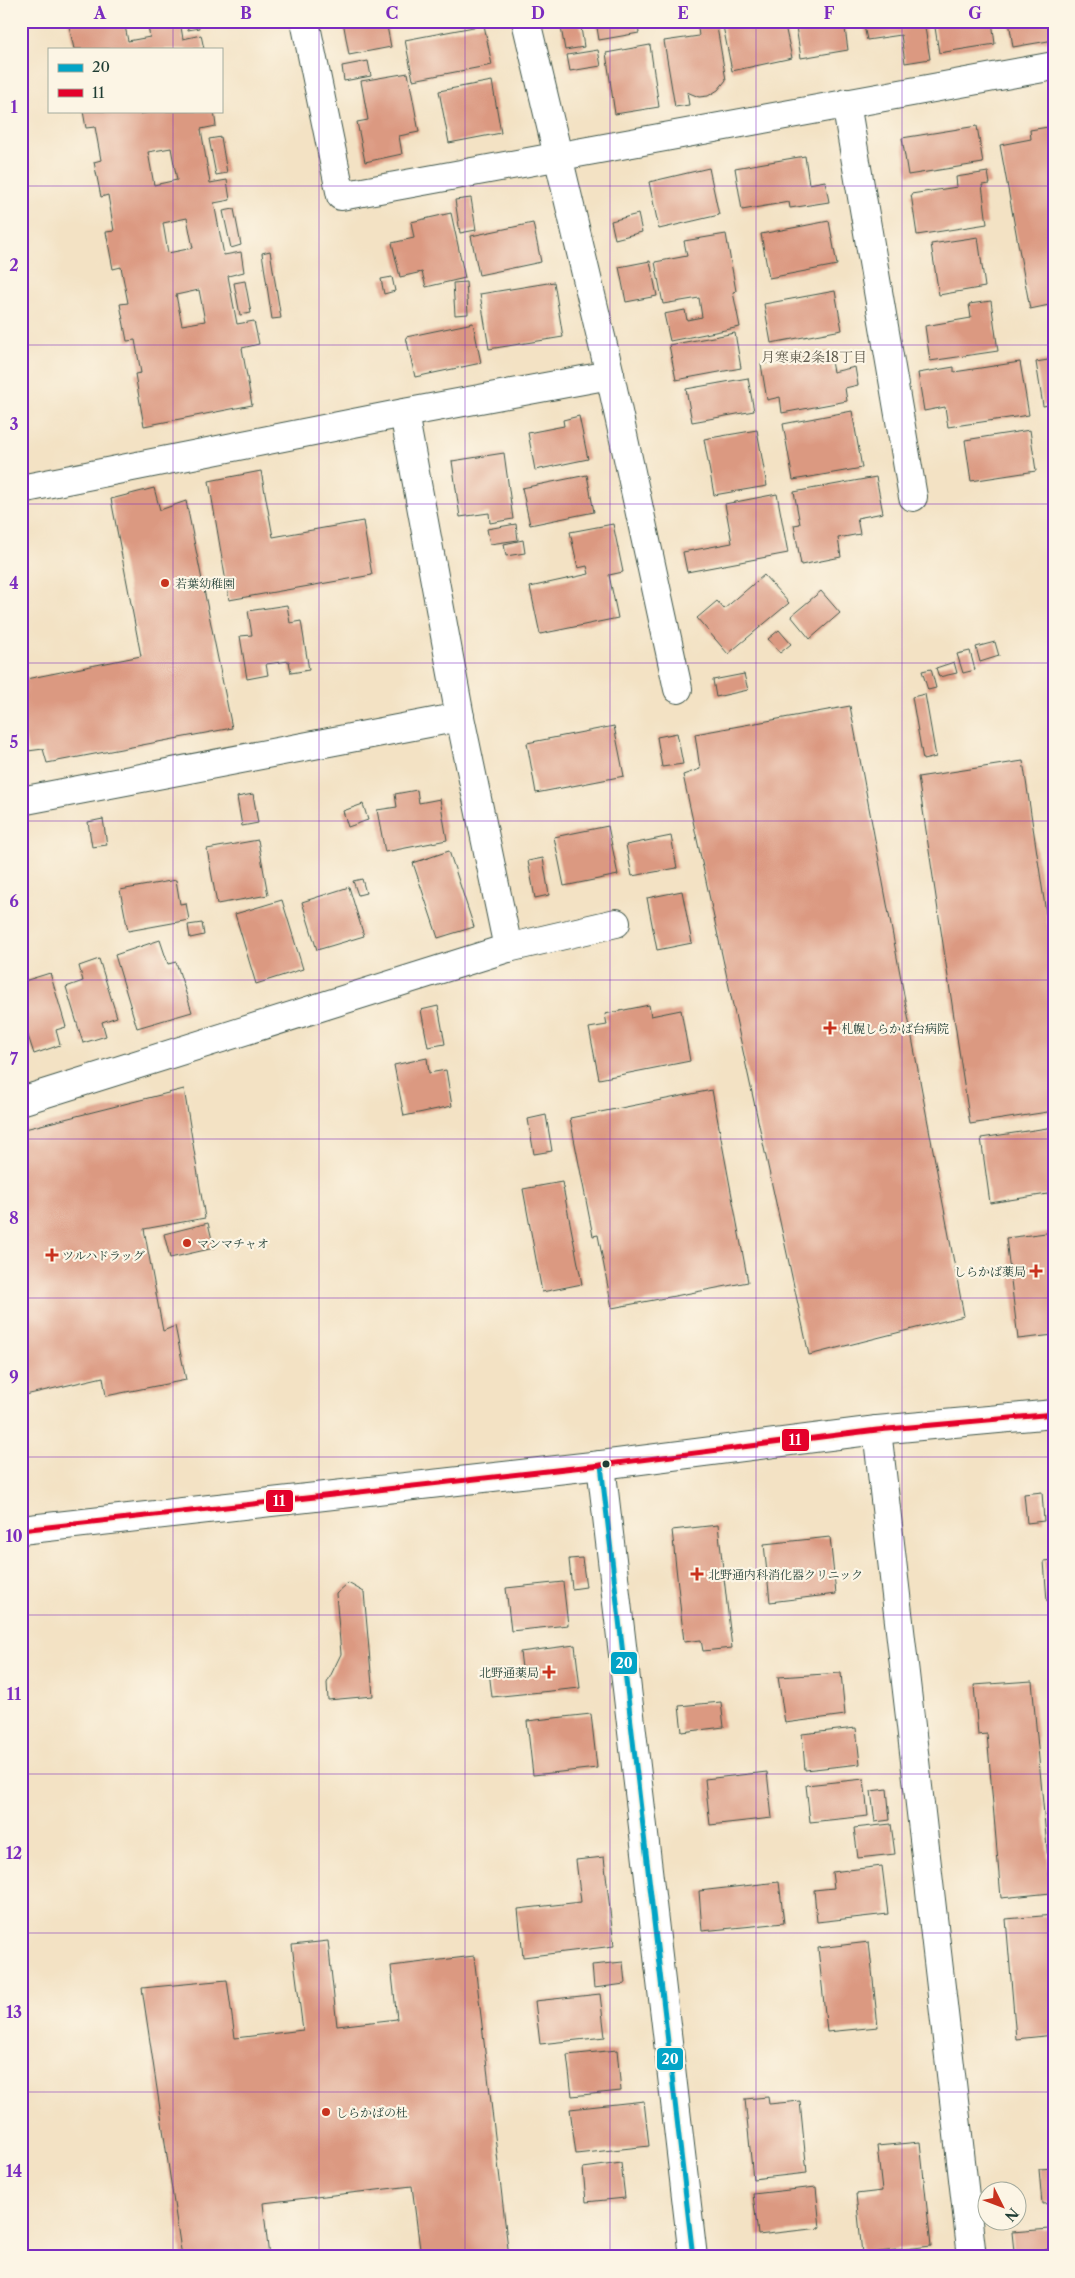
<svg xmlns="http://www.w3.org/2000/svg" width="1075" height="2278" viewBox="0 0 1075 2278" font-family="'Libre Caslon Text','Noto Serif JP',serif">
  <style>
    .building { fill: #db9981; fill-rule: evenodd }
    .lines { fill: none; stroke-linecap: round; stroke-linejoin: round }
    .minor-casing { stroke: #3f564a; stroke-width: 30 }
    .minor { stroke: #fff; stroke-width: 28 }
    .bus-1-casing { stroke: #fcf5e5; stroke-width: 9 }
    .bus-2-casing { stroke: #fcf5e5; stroke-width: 9 }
    .bus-1 { stroke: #02a4c6; stroke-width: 5 }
    .bus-2 { stroke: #e4002b; stroke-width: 5 }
    .grid { fill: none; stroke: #7b2cbf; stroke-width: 1; stroke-opacity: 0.55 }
    .poi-dot { fill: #c8321e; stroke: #fcf5e5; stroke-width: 2 }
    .bus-dot { fill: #1f3d34; stroke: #fcf5e5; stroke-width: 2 }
    .labels { text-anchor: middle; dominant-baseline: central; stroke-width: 4.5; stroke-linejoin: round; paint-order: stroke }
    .poi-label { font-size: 12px; fill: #1f3d34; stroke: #fcf5e5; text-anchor: start }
    .neighbourhood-label { font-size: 14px; fill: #615d4f; stroke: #fcf5e5 }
    .line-badge { stroke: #fcf5e5; stroke-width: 2 }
    .badge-label { font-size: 14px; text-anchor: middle; font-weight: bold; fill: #fff }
    .neatline { fill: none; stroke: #7b2cbf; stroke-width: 2 }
    .grid-label { font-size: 16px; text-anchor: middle; font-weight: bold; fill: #7b2cbf }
  </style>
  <rect width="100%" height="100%" fill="#fcf5e5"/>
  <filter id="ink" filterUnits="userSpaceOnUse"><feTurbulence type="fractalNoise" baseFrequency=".02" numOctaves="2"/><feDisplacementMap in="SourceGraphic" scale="10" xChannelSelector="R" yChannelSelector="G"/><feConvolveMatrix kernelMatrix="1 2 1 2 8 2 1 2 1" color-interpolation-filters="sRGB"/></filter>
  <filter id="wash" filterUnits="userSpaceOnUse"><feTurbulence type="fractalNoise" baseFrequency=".0096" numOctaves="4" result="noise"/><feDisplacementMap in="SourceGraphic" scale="20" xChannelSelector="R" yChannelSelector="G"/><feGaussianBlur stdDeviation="1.12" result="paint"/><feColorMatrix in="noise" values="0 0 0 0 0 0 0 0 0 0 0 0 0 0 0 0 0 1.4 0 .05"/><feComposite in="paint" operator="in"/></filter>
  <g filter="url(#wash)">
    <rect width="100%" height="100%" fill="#f3e2c4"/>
    <g id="blocks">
      <g class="building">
        <polygon points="68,21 124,21 128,41 150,37 147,21 180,21 183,39 201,35 204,49 74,49"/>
        <polygon points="187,21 198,21 199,28 188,30"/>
        <polygon points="343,21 386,21 391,47 349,55"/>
        <polygon points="580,21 584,47 565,50 560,22"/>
        <polygon points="596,21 637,21 639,33 599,40"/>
        <polygon points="697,21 716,21 726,80 718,90 708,96 699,97 687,92 689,105 675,107 664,41 699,36"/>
        <polygon points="722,21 784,21 792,58 732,71"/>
        <polygon points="795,21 844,21 848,50 801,58"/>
        <polygon points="863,21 924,21 930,59 905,63 901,35 867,40"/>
        <polygon points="934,21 992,21 995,44 939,53"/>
        <polygon points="1009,21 1054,21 1054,40 1013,47"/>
        <polygon points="484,25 492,65 413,80 405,40"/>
        <polygon points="650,45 659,107 615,114 606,53"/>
        <polygon points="598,50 601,66 570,71 567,55"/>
        <polygon points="368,61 371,76 344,81 342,66"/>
        <polygon points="408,73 419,132 399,136 402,154 365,162 357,122 368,120 361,81"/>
        <polygon points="492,81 501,133 449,143 439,91"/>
        <path d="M83,111H139L140,114L157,111H214L216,126L201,129L210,183L227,180L230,200L214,203L224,255L241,252L244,272L228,276L237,324L254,321L259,344L242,348L252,405L144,426L135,374L141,373L135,340L127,341L120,304L128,303L121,267L113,269L106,232L114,231L108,195L101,197L94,162L101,160L95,127L86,128ZM171,148L177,180L154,185L148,152ZM187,218L193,248L168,253L163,223ZM199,290L205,321L182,325L176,295Z"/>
        <polygon points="977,126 983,163 908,175 902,138"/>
        <polygon points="1054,126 1054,304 1030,309 1000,145 1031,139 1030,130"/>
        <polygon points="221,137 227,173 216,175 209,139"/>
        <polygon points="805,156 809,184 825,181 829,202 790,208 789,202 742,210 735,168"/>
        <polygon points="709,168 719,215 659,229 649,182"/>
        <polygon points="988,172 990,184 982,185 987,224 917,235 911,194 957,187 956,177"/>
        <polygon points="471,198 476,230 460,233 455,200"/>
        <polygon points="234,209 241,245 231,248 223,211"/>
        <polygon points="451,213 465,278 426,287 422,272 400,277 392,243 414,238 411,222"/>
        <polygon points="638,214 642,232 615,239 611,221"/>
        <polygon points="829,221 837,265 769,278 761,234"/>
        <polygon points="533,223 541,262 479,275 471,236"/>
        <polygon points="726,234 736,291 733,292 740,327 670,341 664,314 685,310 687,320 702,317 699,298 663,304 655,262 687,256 684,241"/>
        <polygon points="978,237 985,287 939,295 931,244"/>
        <polygon points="270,251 281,318 272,319 262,253"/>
        <polygon points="650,261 657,296 626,302 619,267"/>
        <polygon points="392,277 395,291 384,294 381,279"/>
        <polygon points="245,281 251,313 240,315 234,283"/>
        <polygon points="466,282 468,314 455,315 453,283"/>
        <polygon points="554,282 563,337 489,349 480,294"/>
        <polygon points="835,291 842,330 771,343 764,304"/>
        <polygon points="991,301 998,351 930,361 925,326 971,318 969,304"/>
        <polygon points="473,323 481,363 415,377 406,337"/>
        <polygon points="735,333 741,368 676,380 669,345"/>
        <polygon points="829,351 833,372 855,367 858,385 845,388 847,401 782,413 780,397 767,400 761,364"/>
        <polygon points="1054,359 1054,404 1043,406 1036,362"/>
        <polygon points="1020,362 1029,415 948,427 945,407 924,411 918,373 954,367 954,372"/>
        <polygon points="748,378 754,411 692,422 686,389"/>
        <polygon points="852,411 862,468 793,480 783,424"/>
        <polygon points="579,416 588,459 535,470 528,433 564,426 563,420"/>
        <polygon points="757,430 767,486 714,495 704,439"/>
        <polygon points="1030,430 1036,471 971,481 965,440"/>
        <polygon points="1054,438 1054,460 1053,460 1049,439"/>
        <polygon points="504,453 513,519 490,523 489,513 460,517 452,461"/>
        <polygon points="261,471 273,537 363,521 372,575 229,600 209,481"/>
        <polygon points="587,475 594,512 530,525 522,488"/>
        <polygon points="876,477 883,513 857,518 860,534 838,538 841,557 801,565 794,525 800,524 794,492"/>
        <polygon points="154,488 160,510 186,501 232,728 47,763 43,749 28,751 21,716 21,680 141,656 111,499"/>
        <polygon points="777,494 788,553 687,572 683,552 732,543 725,504"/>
        <polygon points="516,524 518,540 490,544 487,529"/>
        <polygon points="613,524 623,572 609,575 618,618 540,634 530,587 589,574 587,566 578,568 570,532"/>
        <polygon points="523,540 525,553 506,556 504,544"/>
        <polygon points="764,575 789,603 728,654 697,618 717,601 724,609"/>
        <polygon points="821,591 840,613 810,639 791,616"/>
        <polygon points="287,605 290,623 301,621 309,670 291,673 289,661 266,664 268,675 247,679 240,636 252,635 248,611"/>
        <polygon points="779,630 791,644 780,653 768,639"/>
        <polygon points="995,642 999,656 980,662 976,647"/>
        <polygon points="970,651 975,670 963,673 957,654"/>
        <polygon points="954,662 957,673 939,677 936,668"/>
        <polygon points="931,669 936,688 928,690 922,671"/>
        <polygon points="744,674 748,690 716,697 713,680"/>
        <polygon points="925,694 936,757 923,760 912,697"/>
        <polygon points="850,706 964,1316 809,1355 683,775 700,769 695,734"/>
        <polygon points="614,726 624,776 536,793 527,743"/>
        <polygon points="677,733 683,764 662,767 657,737"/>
        <polygon points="1023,761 1054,966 1054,1111 970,1124 918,777"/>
        <polygon points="417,790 419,803 440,799 447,840 385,852 377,810 397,807 395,794"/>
        <polygon points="253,794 258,823 242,826 237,797"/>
        <polygon points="363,804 368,820 348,827 343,811"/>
        <polygon points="103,819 107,845 92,847 88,822"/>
        <polygon points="608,826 618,875 564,886 554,837"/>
        <polygon points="671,836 677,868 632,876 626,845"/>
        <polygon points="258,840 268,895 217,904 207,849"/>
        <polygon points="449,851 474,927 438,938 413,863"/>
        <polygon points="543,858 549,895 535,898 528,861"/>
        <polygon points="362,879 366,893 358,895 353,881"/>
        <polygon points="176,880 180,904 186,903 189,920 128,931 120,890"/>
        <polygon points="349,887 364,936 317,950 302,902"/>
        <polygon points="682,891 692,943 657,950 647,898"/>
        <polygon points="282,900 303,969 256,984 235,914"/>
        <polygon points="202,923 204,935 190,938 188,925"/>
        <polygon points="160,940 168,964 176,962 192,1012 137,1028 115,955"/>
        <polygon points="99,959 117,1017 102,1022 106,1036 83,1043 66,987 83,981 79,966"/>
        <polygon points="50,973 66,1027 56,1030 60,1045 34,1054 21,1014 21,982"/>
        <polygon points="649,1005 651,1016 681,1010 690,1061 599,1079 589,1028 607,1025 605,1014"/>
        <polygon points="438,1006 445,1044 428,1047 421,1010"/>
        <polygon points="427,1058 429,1073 446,1070 452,1106 404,1116 394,1065"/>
        <polygon points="184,1089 205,1218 144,1229 163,1331 175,1326 186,1380 106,1396 103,1377 21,1396 21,1130"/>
        <polygon points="712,1090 748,1282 612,1308 598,1235 593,1236 570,1118"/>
        <polygon points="546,1115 552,1151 534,1154 528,1119"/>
        <polygon points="1054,1127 1054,1193 990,1203 981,1138"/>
        <polygon points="562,1182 582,1284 542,1292 523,1189"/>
        <polygon points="208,1223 214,1248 170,1258 164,1234"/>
        <polygon points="1054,1232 1054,1335 1018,1339 1006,1238"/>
        <polygon points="1042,1492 1044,1521 1027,1523 1024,1494"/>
        <polygon points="718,1525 732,1648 703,1651 701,1640 684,1642 672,1530"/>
        <polygon points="830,1537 836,1594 770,1602 764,1544"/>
        <polygon points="582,1558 586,1587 572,1589 569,1559"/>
        <polygon points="1054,1560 1054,1601 1047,1601 1044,1561"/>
        <polygon points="563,1582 568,1625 511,1631 506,1588"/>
        <polygon points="348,1583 364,1592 373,1696 328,1700 327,1683 341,1654 336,1594"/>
        <polygon points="1050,1632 1054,1632 1054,1655 1052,1656"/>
        <polygon points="575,1645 580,1688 492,1697 489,1671 522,1668 520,1652"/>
        <polygon points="841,1673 845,1715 785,1723 778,1677"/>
        <polygon points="1032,1681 1051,1893 1001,1898 987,1734 978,1735 974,1685"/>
        <polygon points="721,1702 724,1727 682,1732 679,1706"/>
        <polygon points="591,1714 597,1768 533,1775 527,1721"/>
        <polygon points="856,1728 860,1764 805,1770 802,1734"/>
        <polygon points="767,1772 772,1818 710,1825 705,1779"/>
        <polygon points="864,1779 868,1816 810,1822 806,1785"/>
        <polygon points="887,1789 890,1820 875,1822 871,1791"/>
        <polygon points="891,1824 895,1854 858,1858 854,1828"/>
        <polygon points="604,1857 614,1946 523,1957 518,1909 581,1902 576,1860"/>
        <polygon points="882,1866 888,1914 817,1922 814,1890 834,1888 832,1872"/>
        <polygon points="779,1882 784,1923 702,1931 699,1891"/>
        <polygon points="1054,1915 1054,2035 1016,2039 1006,1919"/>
        <polygon points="328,1941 337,2026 397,2019 391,1966 474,1956 509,2257 421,2257 412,2186 263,2203 269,2257 182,2257 142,1988 227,1980 235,2038 303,2030 292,1945"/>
        <polygon points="869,1942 878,2027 827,2032 818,1948"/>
        <polygon points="623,1962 625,1984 594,1988 592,1965"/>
        <polygon points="600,1994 605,2037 540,2044 535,2001"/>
        <polygon points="617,2050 621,2091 572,2096 567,2055"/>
        <polygon points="768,2097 769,2104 800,2101 807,2173 753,2179 745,2099"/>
        <polygon points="644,2101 649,2146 576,2154 570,2109"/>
        <polygon points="920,2142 931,2246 862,2254 856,2194 882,2191 877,2146"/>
        <polygon points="621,2163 625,2198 586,2202 583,2168"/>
        <polygon points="1054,2168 1054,2203 1042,2204 1039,2169"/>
        <polygon points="816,2187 820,2228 758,2235 753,2194"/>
        <polygon points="1054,2218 1054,2249 1014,2252 1012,2232 1050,2229 1049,2219"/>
        <polygon points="643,2254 643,2257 626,2257 626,2255"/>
      </g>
    </g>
  </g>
  <g filter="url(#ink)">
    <use href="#blocks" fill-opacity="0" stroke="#3f564a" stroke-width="1"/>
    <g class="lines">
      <defs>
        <g id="minor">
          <polyline points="305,21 341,196 1054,66"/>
          <polyline points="526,21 610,375 678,689"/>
          <polyline points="846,103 913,497"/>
          <polyline points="404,413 460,717 508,948"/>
          <polyline points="21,489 404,413 610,375"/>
          <polyline points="21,801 460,717"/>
          <polyline points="21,1101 508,948 616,923"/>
          <polyline points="877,1430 972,2257"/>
          <polyline points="601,1465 693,2257"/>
          <polyline points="21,1530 601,1465 877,1430 1054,1414"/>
        </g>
      </defs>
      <use href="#minor" class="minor-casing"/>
      <use href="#minor" class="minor"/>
      <defs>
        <polyline id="bus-1" points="601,1465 693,2257"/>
        <polyline id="bus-2" points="21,1530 601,1465 877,1430 1054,1414"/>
      </defs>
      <use href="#bus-1" class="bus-1-casing"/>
      <use href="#bus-2" class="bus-2-casing"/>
      <use href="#bus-1" class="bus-1"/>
      <use href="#bus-2" class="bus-2"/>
    </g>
  </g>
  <path class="grid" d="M173,21V49M319,21V2257M465,21V2257M610,21V2257M756,21V2257M902,21V2257M173,111V2257M21,186H1054M21,345H1054M21,504H1054M21,663H1054M21,821H1054M21,980H1054M21,1139H1054M21,1298H1054M21,1457H1054M21,1615H1054M21,1774H1054M21,1933H1054M21,2092H1054"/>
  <g class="poi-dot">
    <circle cx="165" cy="583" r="5"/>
    <path d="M827.5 1020.5h5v5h5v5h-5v5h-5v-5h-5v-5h5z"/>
    <circle cx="187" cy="1243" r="5"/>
    <path d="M49.5 1247.5h5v5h5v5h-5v5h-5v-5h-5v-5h5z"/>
    <path d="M1033.5 1263.5h5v5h5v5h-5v5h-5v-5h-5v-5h5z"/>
    <path d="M694.5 1566.5h5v5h5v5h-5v5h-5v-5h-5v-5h5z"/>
    <path d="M546.5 1664.5h5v5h5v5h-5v5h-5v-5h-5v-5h5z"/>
    <circle cx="326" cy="2112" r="5"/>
  </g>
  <circle class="bus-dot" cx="606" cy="1464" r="4.5"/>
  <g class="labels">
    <g class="poi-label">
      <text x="175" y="583">若葉幼稚園</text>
      <text x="841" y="1028">札幌しらかば台病院</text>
      <text x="197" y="1243">マンマチャオ</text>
      <text x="62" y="1255">ツルハドラッグ</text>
      <text x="1026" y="1271" text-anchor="end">しらかば薬局</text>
      <text x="708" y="1574">北野通内科消化器クリニック</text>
      <text x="539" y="1672" text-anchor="end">北野通薬局</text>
      <text x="336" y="2112">しらかばの杜</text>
    </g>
    <g class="neighbourhood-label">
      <text x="814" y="357">月寒東2条18丁目</text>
    </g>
  </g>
  <g class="line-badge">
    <rect x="781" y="1428" width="29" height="24" rx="5" fill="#e4002b"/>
    <rect x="265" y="1489" width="29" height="24" rx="5" fill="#e4002b"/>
    <rect x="610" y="1651" width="28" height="24" rx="5" fill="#02a4c6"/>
    <rect x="656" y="2047" width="28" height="24" rx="5" fill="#02a4c6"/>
  </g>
  <g class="badge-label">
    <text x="795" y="1445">11</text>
    <text x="279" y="1506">11</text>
    <text x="624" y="1668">20</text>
    <text x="670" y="2064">20</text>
  </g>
  <rect width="1075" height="2278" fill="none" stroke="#fcf5e5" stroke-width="55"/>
  <rect x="48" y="48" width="175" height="65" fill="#fcf5e5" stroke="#a4ab9e"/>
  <rect x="58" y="64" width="25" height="8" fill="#02a4c6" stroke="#a4ab9e"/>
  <text x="92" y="72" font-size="15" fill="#1f3d34">20</text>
  <rect x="58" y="89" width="25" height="8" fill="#e4002b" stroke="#a4ab9e"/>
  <text x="92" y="98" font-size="15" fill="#1f3d34">11</text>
  <g transform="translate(1002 2206) rotate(132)"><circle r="24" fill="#fcf5e5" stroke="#a4ab9e"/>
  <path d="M0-4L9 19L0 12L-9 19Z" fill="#c8321e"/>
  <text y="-8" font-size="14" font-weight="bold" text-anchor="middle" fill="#1f3d34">N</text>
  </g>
  <rect x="28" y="28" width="1020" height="2222" class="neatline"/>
  <g class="grid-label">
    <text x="100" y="19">A</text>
    <text x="246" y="19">B</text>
    <text x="392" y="19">C</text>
    <text x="538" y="19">D</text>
    <text x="683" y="19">E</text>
    <text x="829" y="19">F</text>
    <text x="975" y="19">G</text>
    <text x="14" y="113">1</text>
    <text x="14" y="271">2</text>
    <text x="14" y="430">3</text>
    <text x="14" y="589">4</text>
    <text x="14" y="748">5</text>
    <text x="14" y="907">6</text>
    <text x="14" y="1065">7</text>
    <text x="14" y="1224">8</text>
    <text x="14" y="1383">9</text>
    <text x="14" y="1542">10</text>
    <text x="14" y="1700">11</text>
    <text x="14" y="1859">12</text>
    <text x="14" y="2018">13</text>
    <text x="14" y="2177">14</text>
  </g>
</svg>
